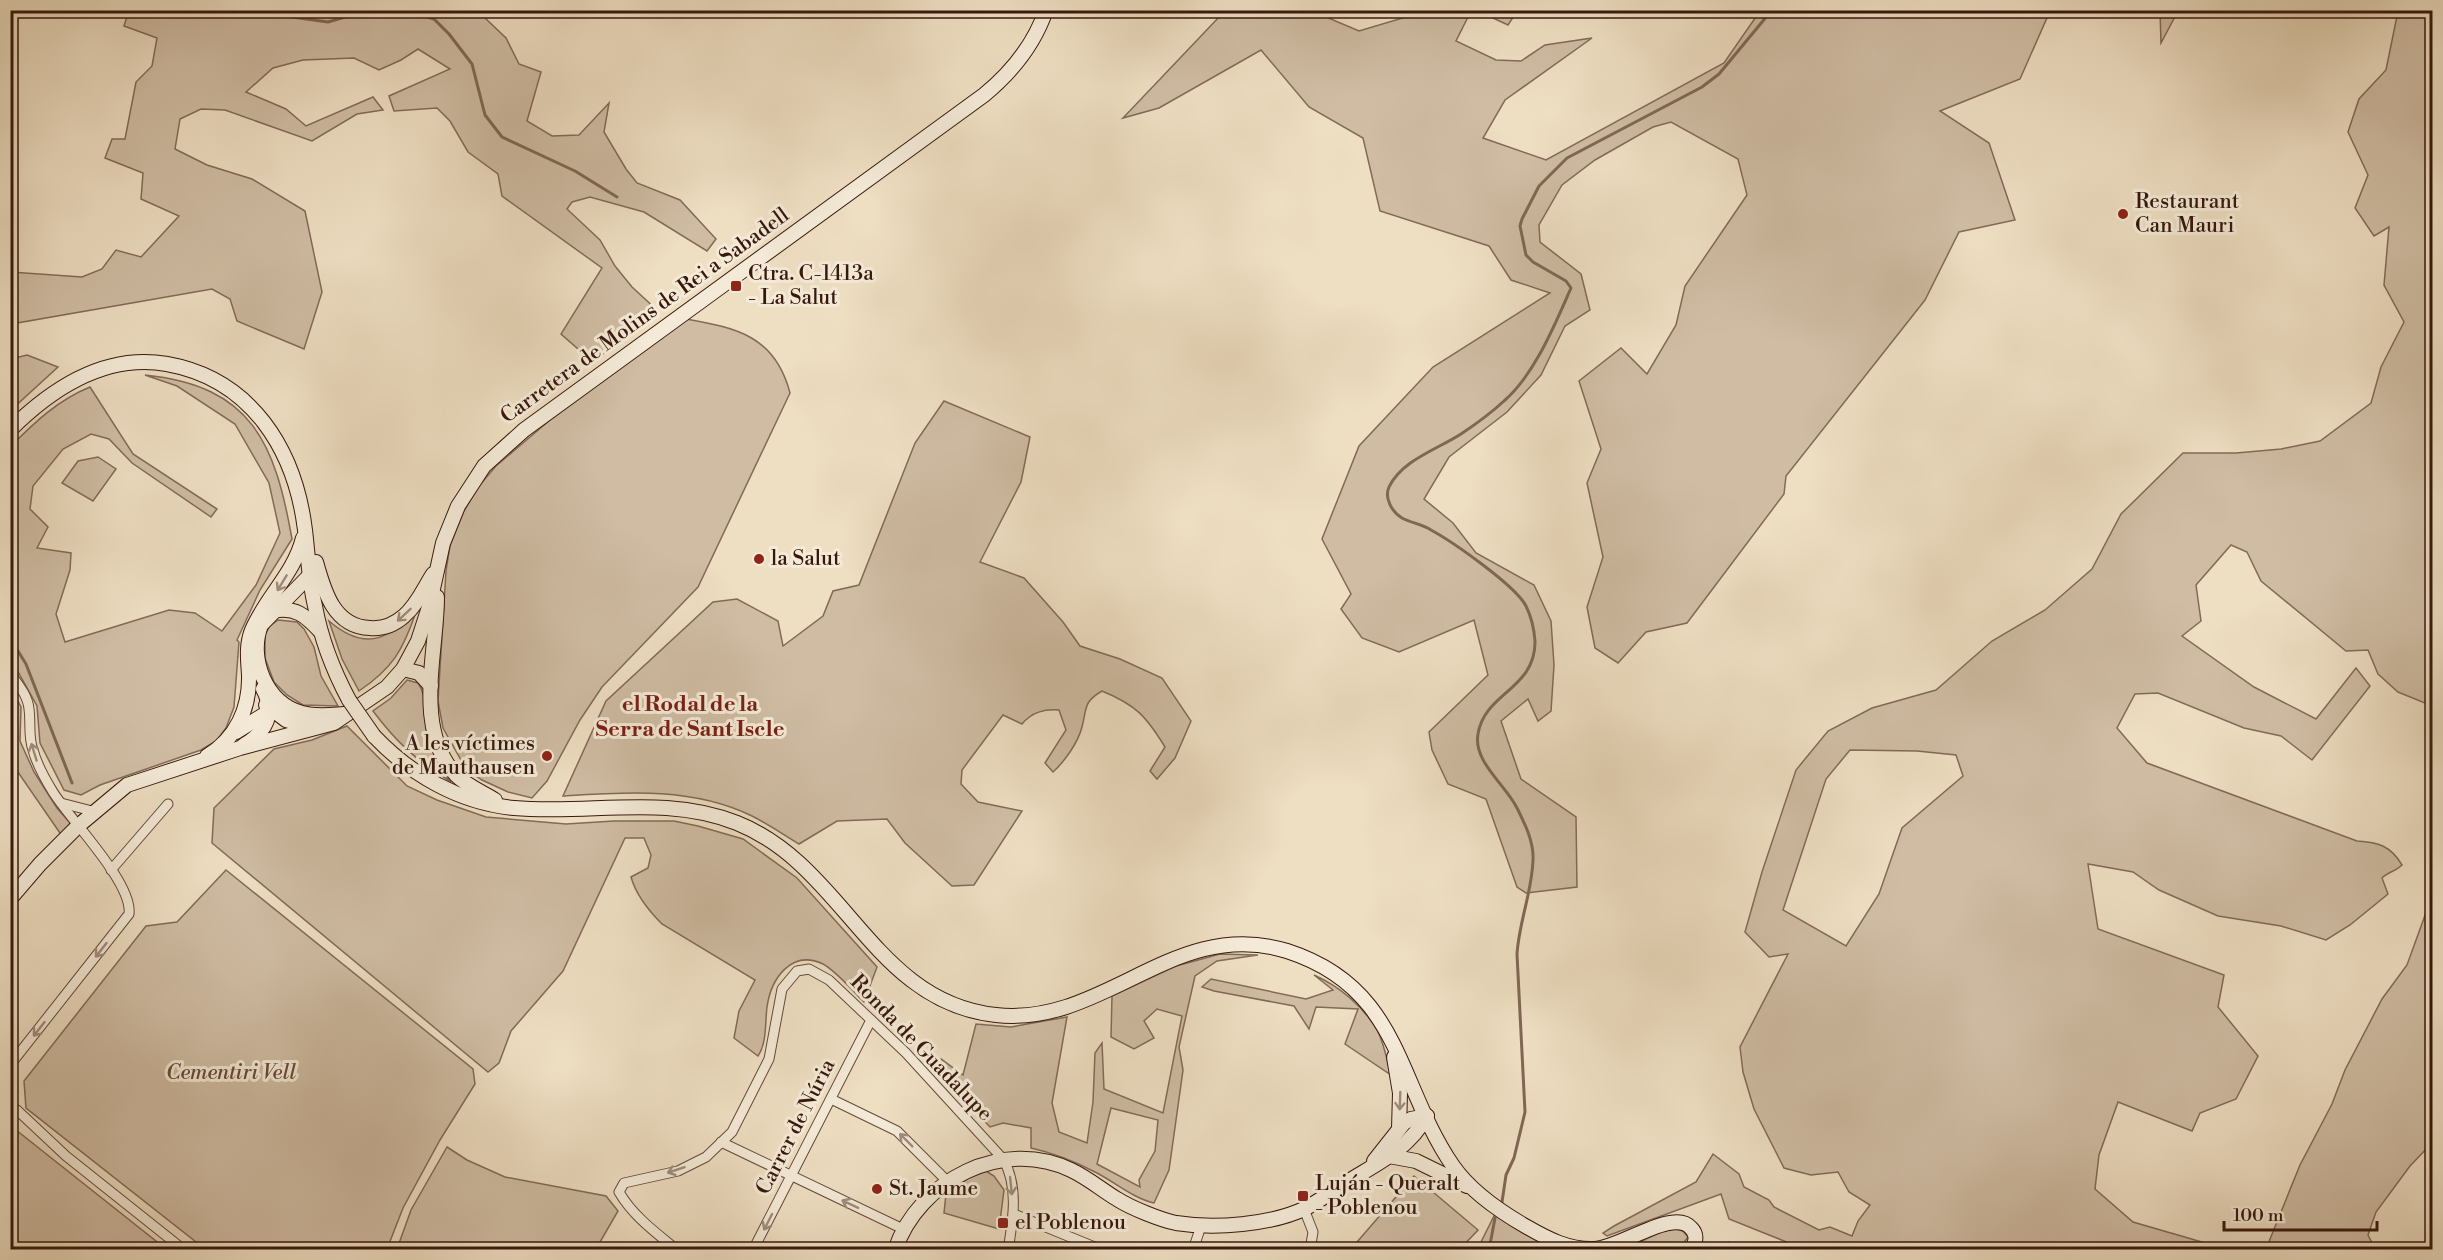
<svg xmlns="http://www.w3.org/2000/svg" width="2443" height="1260" viewBox="0 0 2443 1260" font-family="'Libre Bodoni',serif">
  <style>
    .green { fill: #cfbca3; stroke: #836a58; stroke-width: 1.5; fill-rule: evenodd }
    .lines { fill: none; stroke-linecap: round; stroke-linejoin: round }
    .stream { stroke: #806754; stroke-width: 3 }
    .street-casing { stroke: #654a3a; stroke-width: 11 }
    .secondary-casing { stroke: #37180d; stroke-width: 16 }
    .street { stroke: #f4ead7; stroke-width: 9 }
    .secondary { stroke: #f4ead7; stroke-width: 14 }
    .secondary-bridge-casing { stroke: #37180d; stroke-width: 16; stroke-linecap: butt }
    .secondary-bridge { stroke: #f4ead7; stroke-width: 14 }
    .oneway { stroke: #9f8c7c }
    .poi-dot { fill: #8f2418; stroke: #f4ead7; stroke-width: 2 }
    .labels { text-anchor: middle; dominant-baseline: central; stroke-width: 6; stroke-linejoin: round; paint-order: stroke }
    .poi-label { font-size: 21px; fill: #37180d; stroke: #f4ead7; text-anchor: start }
    .street-label { font-size: 21px; fill: #37180d; stroke: #f4ead7 }
    .park-label { font-size: 21px; font-style: italic; fill: #65493a; stroke: #f4ead7 }
    .neighbourhood-label { font-size: 22px; font-weight: bold; fill: #7a1f14; stroke: #f4ead7 }
  </style>
  <rect width="100%" height="100%" fill="#eedec2"/>
  <filter id="stains"><feTurbulence type="fractalNoise" baseFrequency=".00333" numOctaves="4"/><feColorMatrix values="0 0 0 0 .2 0 0 0 0 .09 0 0 0 0 .02 0 0 0 .5 -.17"/></filter>
  <radialGradient id="worn" r=".72"><stop offset=".6" stop-color="#630" stop-opacity="0"/><stop offset="1" stop-color="#630" stop-opacity=".3"/></radialGradient>
  <g class="green">
    <polygon points="129,10 480,11 485,18 506,38 519,64 541,72 527,121 552,136 579,135 609,103 604,132 626,169 637,183 680,200 716,239 707,251 644,212 590,197 572,202 567,209 600,240 615,266 632,287 658,311 593,362 561,334 602,268 502,196 498,174 468,152 450,121 437,108 394,111 389,96 450,69 418,49 401,60 379,70 354,58 303,60 273,68 246,92 286,109 306,126 373,97 383,110 357,114 312,141 225,110 201,109 180,119 175,149 207,165 252,179 305,211 322,292 304,349 237,321 230,299 212,289 11,324 11,272 82,277 102,269 116,250 141,257 179,216 141,199 143,173 105,158 112,139 125,139 136,82 152,66 157,38 124,26"/>
    <polygon points="1515,10 1517,11 1508,25 1478,11"/>
    <polygon points="1215,11 1312,11 1359,31 1426,11 1471,11 1456,41 1496,60 1521,61 1545,45 1592,38 1505,100 1483,138 1546,160 1724,63 1760,11 2050,11 2020,79 1940,111 1989,143 2015,220 1959,232 1925,300 1786,476 1784,494 1687,623 1646,632 1618,663 1595,648 1587,607 1603,557 1587,483 1601,449 1579,381 1621,348 1647,374 1676,325 1685,286 1747,195 1738,159 1671,122 1653,127 1595,160 1562,185 1539,225 1540,242 1581,274 1590,310 1565,326 1541,375 1507,412 1449,457 1424,499 1453,523 1476,553 1534,585 1551,621 1554,665 1551,711 1538,721 1528,699 1501,721 1521,779 1576,817 1577,887 1526,893 1517,887 1486,799 1448,784 1432,750 1429,732 1488,675 1474,620 1399,652 1362,638 1341,609 1351,594 1322,539 1359,446 1433,367 1550,293 1511,280 1489,246 1380,211 1363,138 1309,107 1261,50 1159,108 1123,118 1220,16"/>
    <polygon points="2160,11 2178,11 2161,43"/>
    <path d="M2398,11H2432V706L2398,692L2378,674L2368,650L2346,651L2261,581L2247,552L2231,545L2196,585L2201,621L2182,636L2254,687L2316,719L2356,668L2370,686L2312,760L2281,736L2244,728L2158,693L2135,694L2117,728L2147,763L2357,841C2378,842 2391,846 2402,865C2396,871 2388,872 2382,878L2388,894L2350,925L2326,940L2281,926L2218,916L2159,890L2133,872L2088,864L2098,929L2224,975L2218,1007L2258,1056L2236,1099L2200,1113L2192,1131L2118,1102L2099,1155L2095,1189L2133,1222L2226,1249H1796L1789,1243L1729,1219L1721,1194L1607,1236L1603,1233L1614,1226L1696,1182L1713,1154L1739,1174L1744,1187L1769,1200L1774,1207L1819,1230L1830,1227L1852,1236L1858,1221L1870,1205L1849,1192L1838,1172L1811,1175L1784,1168L1754,1109L1743,1072L1740,1047L1788,954L1769,957L1745,932L1762,872L1796,770L1828,731L1872,708L1936,690L1992,641L2045,610L2092,569L2121,514L2183,453H2236L2281,449L2320,441L2371,403L2381,367L2404,322L2384,285L2389,227L2374,236L2355,208L2368,175L2348,132L2359,99L2386,70ZM1850,750L1917,751L1956,755L1963,776L1902,828L1879,894L1846,946L1783,910L1826,779Z"/>
    <path d="M686,319C737,328 775,336 790,393L698,587L602,687L580,720L547,781L532,798L508,792L482,780L466,769L443,728L438,701L446,571L450,546L464,511L478,487L496,466L550,420Z"/>
    <polygon points="27,355 58,367 11,410 11,359"/>
    <path d="M145,375C252,386 275,443 292,539L260,590L237,640L239,642L234,707L226,728L216,741L201,750L100,785L81,795L64,790L40,743L37,706L11,659V446C35,422 58,400 90,387L133,454L217,509L211,517L132,463L109,439L91,434L63,449L33,486L30,509L48,527L37,548L71,553L70,570L56,614L65,642L169,610L195,613L222,631L256,585L280,533L269,483L235,424L177,386Z"/>
    <path d="M944,401L1030,437L1021,482L980,562L1024,578L1063,622L1080,646L1120,659L1162,678L1191,721L1175,758L1157,779L1150,771L1165,747C1146,716 1136,705 1102,691C1083,702 1087,708 1082,727C1078,743 1064,762 1053,772L1045,763L1066,730L1059,710C1044,709 1032,712 1022,724L1003,715L962,770L961,784L978,802L1022,811L974,885L952,886L905,843L887,819L837,821L799,844C784,835 768,824 752,816C693,787 626,792 563,796L606,701L713,602L737,599L778,621L783,646L823,616L833,591L859,585L915,443Z"/>
    <polygon points="98,457 116,469 93,501 62,483 78,461"/>
    <path d="M416,612C403,650 393,668 359,691L342,659L329,621C363,650 385,642 416,612Z"/>
    <polygon points="278,620 297,622 304,629 314,647 321,676 338,706 303,705 287,695 274,682 265,658 265,635 270,626"/>
    <path d="M407,680L418,683C426,694 424,706 426,720C429,742 435,766 451,782C417,761 397,743 373,711L391,698Z"/>
    <polygon points="10,686 21,707 20,741 34,772 57,808 71,824 62,836 11,762"/>
    <path d="M347,726L407,786L437,800L486,817L566,824L614,821H674L698,826L743,839L797,878L877,967L864,1002C853,991 836,971 823,964C791,949 771,979 767,1007C765,1022 767,1043 758,1056L734,1038L739,1011L755,980L662,924C649,911 636,895 631,877L648,868L651,855L644,838H625L563,971L511,1031L499,1063L488,1072L212,843L214,808L274,749L312,740Z"/>
    <polygon points="226,870 473,1069 475,1084 440,1140 403,1208 387,1249 205,1249 26,1108 24,1081 146,926 177,922"/>
    <polygon points="2432,896 2432,1143 2410,1166 2376,1212 2368,1235 2375,1249 2266,1249 2300,1165 2332,1104 2345,1070 2382,999 2407,965"/>
    <path d="M1220,954L1258,955L1217,961L1195,976L1179,1047L1183,1070L1169,1170L1154,1203C1133,1198 1116,1183 1097,1173C1076,1162 1054,1153 1031,1148V1128L1003,1123L990,1127L931,1065L941,1059L963,1075L976,1024L1011,1027L1067,1017L1052,1103L1059,1132L1087,1143L1093,1102L1095,1053L1102,1043L1104,1089L1163,1113L1182,1016L1157,1009L1144,1021L1154,1038L1134,1049L1111,1037L1112,996L1176,966ZM1111,1108L1158,1120L1155,1151L1139,1180L1140,1187L1097,1164Z"/>
    <path d="M1314,975C1339,986 1363,1006 1377,1030C1384,1042 1387,1061 1391,1075L1345,1044L1358,1009L1316,1007L1309,1029L1294,1006L1214,991L1202,987L1211,979L1306,999L1333,990Z"/>
    <polygon points="11,1126 166,1249 11,1249"/>
    <polygon points="447,1147 467,1160 505,1177 606,1196 618,1211 596,1249 397,1249 411,1210"/>
    <polygon points="986,1171 994,1176 1004,1190 999,1229 944,1213 946,1194 969,1178"/>
    <polygon points="1414,1176 1478,1230 1460,1249 1351,1249"/>
    <polygon points="1495,1214 1557,1249 1477,1250"/>
    <polygon points="1670,1227 1683,1231 1688,1237 1679,1249 1624,1250"/>
  </g>
  <g class="lines">
    <g class="stream">
      <polyline points="241,10 328,22 359,13 388,11 414,13 434,19 449,34 472,64 485,115 502,137 575,171 617,197"/>
      <polyline points="10,638 26,664 72,783"/>
      <path d="M1502,1202L1506,1175L1514,1158L1525,1112L1517,954C1519,922 1532,892 1533,860C1534,842 1525,824 1517,808C1506,785 1473,762 1478,734C1484,693 1536,689 1535,641C1534,628 1532,618 1526,606C1516,586 1453,542 1431,530C1422,524 1411,523 1402,518C1392,512 1384,498 1389,487C1402,460 1438,449 1461,434C1476,424 1491,413 1504,401C1535,374 1555,324 1571,288L1566,281L1533,262L1526,255L1520,226L1522,219L1539,186L1567,158L1702,87L1719,74L1772,10"/>
      <polyline points="1489,1250 1495,1218"/>
    </g>
    <defs>
      <g id="street">
        <path d="M10,673C18,684 28,696 29,709C31,723 28,737 33,750C37,765 45,779 53,792C71,821 133,883 129,914L10,1065"/>
        <polyline points="61,803 96,812"/>
        <polyline points="111,870 168,804"/>
        <polyline points="831,1099 897,1131 947,1181"/>
        <polyline points="17,1110 66,1156 184,1250"/>
        <polyline points="721,1142 903,1229"/>
        <polyline points="1304,1209 1313,1232 1310,1250"/>
        <polyline points="1014,1214 1102,1250"/>
        <path d="M677,1250C655,1232 633,1216 619,1192L624,1183L678,1171L706,1157L732,1132L769,1059L782,989L797,971L809,969L829,980L906,1053L1003,1159C1019,1186 1013,1220 1008,1250"/>
        <polyline points="753,1250 871,1020"/>
        <polyline points="1193,1250 1201,1226"/>
        <polyline points="1726,1250 1729,1247"/>
      </g>
      <g id="secondary">
        <path d="M10,430C52,388 105,353 167,364C251,379 295,449 305,530C308,555 309,581 315,606C321,639 333,670 349,700"/>
        <path d="M316,562C324,591 334,627 370,628C383,629 394,625 404,616C417,605 424,588 433,574"/>
        <path d="M310,575L261,625C248,659 266,703 302,713C316,717 330,715 344,714"/>
        <path d="M437,597C437,653 413,729 456,775C467,786 482,792 495,800"/>
        <path d="M273,611C295,606 306,616 320,631"/>
        <polyline points="403,669 419,673 431,686"/>
        <polyline points="266,705 286,720 313,728"/>
        <polyline points="236,732 273,709"/>
        <path d="M374,736C411,775 460,803 514,808C589,815 665,794 737,823C845,866 873,1002 996,1015C1105,1027 1174,916 1287,951C1402,988 1396,1083 1453,1166C1471,1192 1499,1211 1527,1227C1548,1239 1569,1250 1594,1249C1619,1249 1674,1207 1691,1228C1698,1235 1696,1242 1691,1250"/>
        <path d="M244,745C266,732 276,713 263,689"/>
        <path d="M207,756C236,739 250,708 249,675C248,659 246,645 252,630C266,597 294,574 303,538"/>
        <path d="M10,899L40,864L78,826L127,785L240,748L334,723L387,687L403,669L418,641L429,607L443,543L458,506L484,466L524,430L984,95C1012,72 1034,45 1046,10"/>
        <polyline points="1394,1057 1400,1093 1399,1129"/>
        <polyline points="1389,1156 1416,1161 1467,1186"/>
        <polyline points="1374,1161 1404,1123 1411,1119 1427,1116"/>
        <path d="M895,1250C919,1180 1003,1137 1071,1170C1088,1178 1102,1190 1117,1199C1131,1208 1161,1220 1176,1223C1214,1229 1271,1225 1306,1208C1319,1201 1331,1192 1344,1184C1377,1163 1407,1151 1427,1116"/>
      </g>
    </defs>
    <use href="#street" class="street-casing"/>
    <use href="#secondary" class="secondary-casing"/>
    <use href="#street" class="street"/>
    <use href="#secondary" class="secondary"/>
    <defs>
      <polyline id="secondary-bridge" points="349,700 374,736"/>
    </defs>
    <use href="#secondary-bridge" class="secondary-bridge-casing"/>
    <use href="#secondary-bridge" class="secondary-bridge"/>
  </g>
  <defs><path id="oneway-shaft" d="M-6 0H5M1.5-3L5.5 0L1.5 3" fill="none" stroke-width="1.6" stroke-linecap="round" stroke-linejoin="round" transform="scale(1.5)"/></defs>
  <g class="oneway">
    <use href="#oneway-shaft" transform="translate(282 583) rotate(121)"/>
    <use href="#oneway-shaft" transform="translate(404 615) rotate(137)"/>
    <use href="#oneway-shaft" transform="translate(34 752) rotate(-107)"/>
    <use href="#oneway-shaft" transform="translate(101 950) rotate(128)"/>
    <use href="#oneway-shaft" transform="translate(39 1029) rotate(128)"/>
    <use href="#oneway-shaft" transform="translate(1400 1101) rotate(92)"/>
    <use href="#oneway-shaft" transform="translate(906 1140) rotate(-135)"/>
    <use href="#oneway-shaft" transform="translate(676 1170) rotate(162)"/>
    <use href="#oneway-shaft" transform="translate(1011 1186) rotate(84)"/>
    <use href="#oneway-shaft" transform="translate(850 1204) rotate(-155)"/>
    <use href="#oneway-shaft" transform="translate(768 1222) rotate(117)"/>
  </g>
  <g class="poi-dot">
    <circle cx="2123" cy="214" r="6"/>
    <rect x="730" y="280" width="12" height="12" rx="3"/>
    <circle cx="759" cy="559" r="6"/>
    <circle cx="547" cy="756" r="6"/>
    <circle cx="877" cy="1189" r="6"/>
    <rect x="1297" y="1190" width="12" height="12" rx="3"/>
    <rect x="997" y="1217" width="12" height="12" rx="3"/>
  </g>
  <g class="labels">
    <g class="poi-label">
      <text x="2135" y="202">Restaurant<tspan x="2135" dy="24">Can Mauri</tspan></text>
      <text x="748" y="274">Ctra. C-1413a<tspan x="748" dy="24">- La Salut</tspan></text>
      <text x="771" y="559">la Salut</text>
      <text x="535" y="744" text-anchor="end">A les víctimes<tspan x="535" dy="24">de Mauthausen</tspan></text>
      <text x="1315" y="1184">Luján - Queralt<tspan x="1315" dy="24">- Poblenou</tspan></text>
      <text x="889" y="1189">St. Jaume</text>
      <text x="1015" y="1223">el Poblenou</text>
    </g>
    <g class="street-label">
      <text transform="translate(645 316) rotate(-36)">Carretera de Molins de Rei a Sabadell</text>
      <text transform="translate(921 1048) rotate(46)">Ronda de Guadalupe</text>
      <text transform="translate(796 1127) rotate(-63)">Carrer de Núria</text>
    </g>
    <g class="park-label">
      <text x="231" y="1073">Cementiri Vell</text>
    </g>
    <g class="neighbourhood-label">
      <text x="690" y="704">el Rodal de la<tspan x="690" dy="25">Serra de Sant Iscle</tspan></text>
    </g>
  </g>
  <rect width="2443" height="1260" fill="none" stroke="#eedec2" stroke-width="36"/>
  <rect x="12" y="12" width="2419" height="1236" fill="none" stroke="#37180d" stroke-width="3"/>
  <rect x="18" y="18" width="2407" height="1224" fill="none" stroke="#37180d" stroke-width="1.5"/>
  <path d="M2224 1221v9h153v-9" fill="none" stroke="#37180d" stroke-width="3"/>
  <text x="2233" y="1221" font-size="18" fill="#37180d" stroke="#f4ead7" stroke-width="4.5" paint-order="stroke">100 m</text>
  <rect width="100%" height="100%" filter="url(#stains)"/>
  <rect width="100%" height="100%" fill="url(#worn)"/>
</svg>
